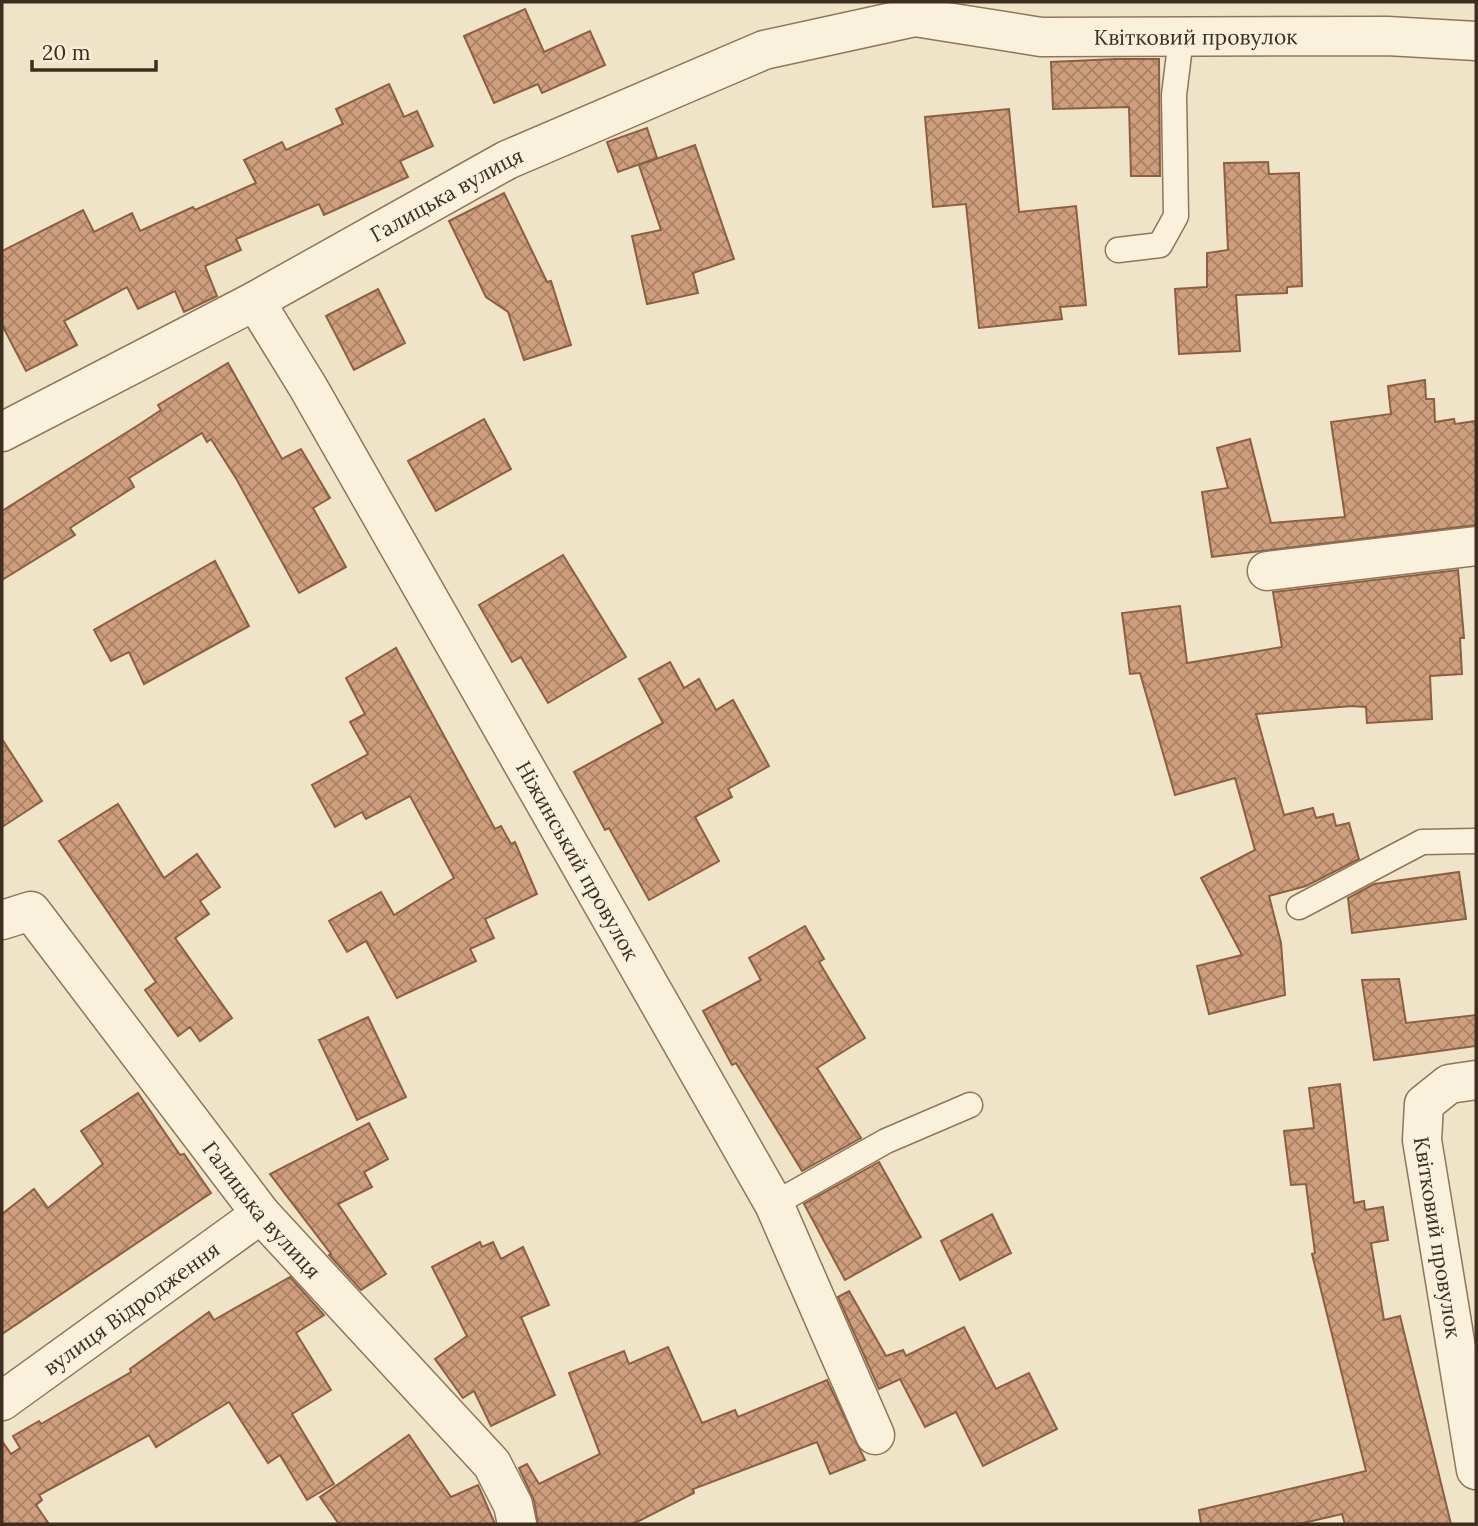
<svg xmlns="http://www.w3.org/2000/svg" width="1478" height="1526" viewBox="0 0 1478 1526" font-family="Lora,serif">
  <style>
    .building { fill: url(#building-cross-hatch); stroke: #8d5f41; stroke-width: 2 }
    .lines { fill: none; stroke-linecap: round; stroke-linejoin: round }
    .lane-casing { stroke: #8d765c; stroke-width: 27 }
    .street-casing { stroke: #8d765c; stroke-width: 41 }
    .lane { stroke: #faf1dc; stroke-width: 24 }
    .street { stroke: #faf1dc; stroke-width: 38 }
    .labels { text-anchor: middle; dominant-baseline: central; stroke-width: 7; stroke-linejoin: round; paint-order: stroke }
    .street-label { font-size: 21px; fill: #3d2e20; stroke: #f7eed8 }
  </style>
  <defs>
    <pattern id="building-cross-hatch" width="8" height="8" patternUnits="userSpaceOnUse" patternTransform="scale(1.75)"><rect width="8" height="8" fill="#cf9f7d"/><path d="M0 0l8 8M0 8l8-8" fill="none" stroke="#a98266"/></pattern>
  </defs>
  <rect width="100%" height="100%" fill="#f0e4c8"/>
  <g class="building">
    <polygon points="525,9 544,52 590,31 605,65 542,93 538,84 494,103 464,36"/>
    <polygon points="1116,59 1159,59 1160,176 1131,176 1129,107 1053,109 1051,62"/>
    <polygon points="389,84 404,117 417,111 433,146 400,161 408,177 324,215 319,204 236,239 241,250 205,266 217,296 184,312 175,291 138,309 127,287 64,321 77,345 26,371 2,325 2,251 83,210 94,232 132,213 140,231 193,207 195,210 256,183 244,160 282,142 286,150 343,124 336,109"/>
    <polygon points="1009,109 1019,212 1076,206 1086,305 1060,307 1062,319 979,328 966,204 933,207 925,117"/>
    <polygon points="647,128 657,158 618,172 607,142"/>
    <polygon points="695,145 734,259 693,273 698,293 647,304 632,236 661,230 639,165"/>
    <polygon points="1268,162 1269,174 1299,173 1302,286 1287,287 1287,293 1236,295 1240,351 1179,354 1175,289 1207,287 1207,253 1228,250 1224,163"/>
    <polygon points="504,193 547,282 551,281 571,345 524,360 508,312 486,297 449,221"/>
    <polygon points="378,289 405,343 354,370 326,316"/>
    <polygon points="228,363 282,459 301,449 330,498 313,508 346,567 299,593 237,480 211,439 207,442 202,433 129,478 134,487 70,528 75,535 2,580 2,511 140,424 161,410 158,405"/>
    <polygon points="1425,380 1426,399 1434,399 1435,422 1454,419 1455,424 1476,421 1476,525 1212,557 1202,492 1228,488 1217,448 1250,439 1271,523 1345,517 1331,422 1391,414 1388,386"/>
    <polygon points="484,419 511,469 436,511 408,461"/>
    <polygon points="563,555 626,657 548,703 521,657 512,662 479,605"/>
    <polygon points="215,561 249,626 144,684 129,652 111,661 94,630"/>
    <polygon points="1458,570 1464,638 1460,638 1462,674 1430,676 1432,719 1367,723 1366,707 1352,706 1256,714 1284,815 1313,808 1316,818 1333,814 1336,826 1349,823 1359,859 1306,886 1269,896 1281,943 1285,995 1209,1014 1197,966 1242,955 1201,878 1255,850 1235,778 1175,795 1140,673 1130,674 1122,613 1180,606 1187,663 1282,647 1273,592"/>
    <polygon points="396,648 495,829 501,826 511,844 515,842 537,894 485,919 494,938 470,949 476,961 397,998 366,941 347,952 329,921 381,892 394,915 454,878 410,796 366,819 362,812 335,827 312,785 368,754 350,722 365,714 346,678"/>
    <polygon points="670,662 684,688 699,679 716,710 733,700 769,766 728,789 732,797 695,817 719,861 649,900 609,828 605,830 574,772 663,723 639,679"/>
    <polygon points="2,739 42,801 2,827"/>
    <polygon points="118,804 164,878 197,854 220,887 200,901 209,914 175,938 232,1018 200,1041 190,1027 178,1036 145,990 156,982 59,841"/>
    <polygon points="1459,872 1466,919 1352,933 1348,898 1374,884"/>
    <polygon points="805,926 824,959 819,962 865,1038 817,1068 861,1138 802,1171 736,1063 732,1065 703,1011 761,980 749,958"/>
    <polygon points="1399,979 1406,1023 1476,1015 1476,1046 1374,1060 1362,980"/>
    <polygon points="368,1017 406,1097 357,1120 319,1040"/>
    <polygon points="1340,1084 1354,1203 1364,1201 1365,1210 1383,1207 1388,1240 1371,1243 1384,1320 1400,1316 1451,1524 1345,1524 1342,1514 1299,1524 1201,1524 1199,1510 1366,1471 1312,1254 1315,1253 1306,1184 1291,1185 1284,1131 1314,1128 1309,1088"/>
    <polygon points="138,1093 180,1155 184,1154 211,1193 2,1334 2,1214 34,1189 48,1208 103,1164 81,1131"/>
    <polygon points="369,1123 388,1159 364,1172 372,1187 338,1204 386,1274 361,1290 329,1255 331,1254 270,1174"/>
    <polygon points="879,1162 921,1237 845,1280 804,1204"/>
    <polygon points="992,1214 1011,1253 960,1280 941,1241"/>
    <polygon points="480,1242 482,1247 493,1242 501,1259 523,1247 549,1305 521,1317 555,1395 491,1426 474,1391 463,1398 435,1359 467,1336 432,1267"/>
    <polygon points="290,1277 324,1315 296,1333 331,1390 292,1414 334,1484 307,1500 280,1455 268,1463 229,1402 156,1447 149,1435 39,1495 42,1500 36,1505 49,1524 2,1524 2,1441 11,1454 20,1448 13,1436 39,1421 41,1424 131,1372 130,1369 209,1312 214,1320"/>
    <polygon points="849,1291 886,1356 903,1350 906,1356 964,1327 996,1389 1029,1373 1057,1429 983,1466 956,1412 925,1427 900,1379 879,1389 838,1297"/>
    <polygon points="668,1347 702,1423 735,1410 738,1417 827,1380 865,1460 830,1474 817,1442 693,1489 694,1493 633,1524 538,1524 534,1500 519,1468 527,1464 539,1484 600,1454 569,1373 624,1351 629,1364"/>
    <polygon points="409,1435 451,1497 478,1485 495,1524 339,1524 320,1497"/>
  </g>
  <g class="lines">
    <defs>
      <g id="lane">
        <polyline points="1118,250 1160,245 1176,216 1174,95 1181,38"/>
        <polyline points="1299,907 1422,842 1476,841"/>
        <polyline points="774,1204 886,1141 970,1105"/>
      </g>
      <g id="street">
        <path id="s1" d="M255,301L308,387L774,1204L875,1435"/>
        <path id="s2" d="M2,432L255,301L507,160L764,50L915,17L1041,37L1387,36L1476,41"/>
        <polyline points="1267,571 1476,546"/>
        <path id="s3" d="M2,920L31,911L261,1214L492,1464L513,1505L517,1524"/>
        <path id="s4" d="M1476,1080L1449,1084L1424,1104L1422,1140L1476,1470"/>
        <path id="s5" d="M2,1401L261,1214"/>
      </g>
    </defs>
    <use href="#lane" class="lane-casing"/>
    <use href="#street" class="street-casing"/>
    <use href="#lane" class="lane"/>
    <use href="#street" class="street"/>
  </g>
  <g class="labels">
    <g class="street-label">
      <text stroke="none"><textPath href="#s2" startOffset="1290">Квітковий провулок</textPath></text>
      <text stroke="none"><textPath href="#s2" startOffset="504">Галицька вулиця</textPath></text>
      <text stroke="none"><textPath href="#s1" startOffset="646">Ніжинський провулок</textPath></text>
      <text stroke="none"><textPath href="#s3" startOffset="408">Галицька вулиця</textPath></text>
      <text stroke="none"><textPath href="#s4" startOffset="194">Квітковий провулок</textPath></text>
      <text stroke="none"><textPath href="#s5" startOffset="159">вулиця Відродження</textPath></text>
    </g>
  </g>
  <rect width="1478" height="1526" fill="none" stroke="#3d2e20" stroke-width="7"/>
  <path d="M32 60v10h124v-10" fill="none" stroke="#3d2e20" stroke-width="3.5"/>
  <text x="42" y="60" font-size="21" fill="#3d2e20" stroke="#f7eed8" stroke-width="5" paint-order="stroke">20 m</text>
</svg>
